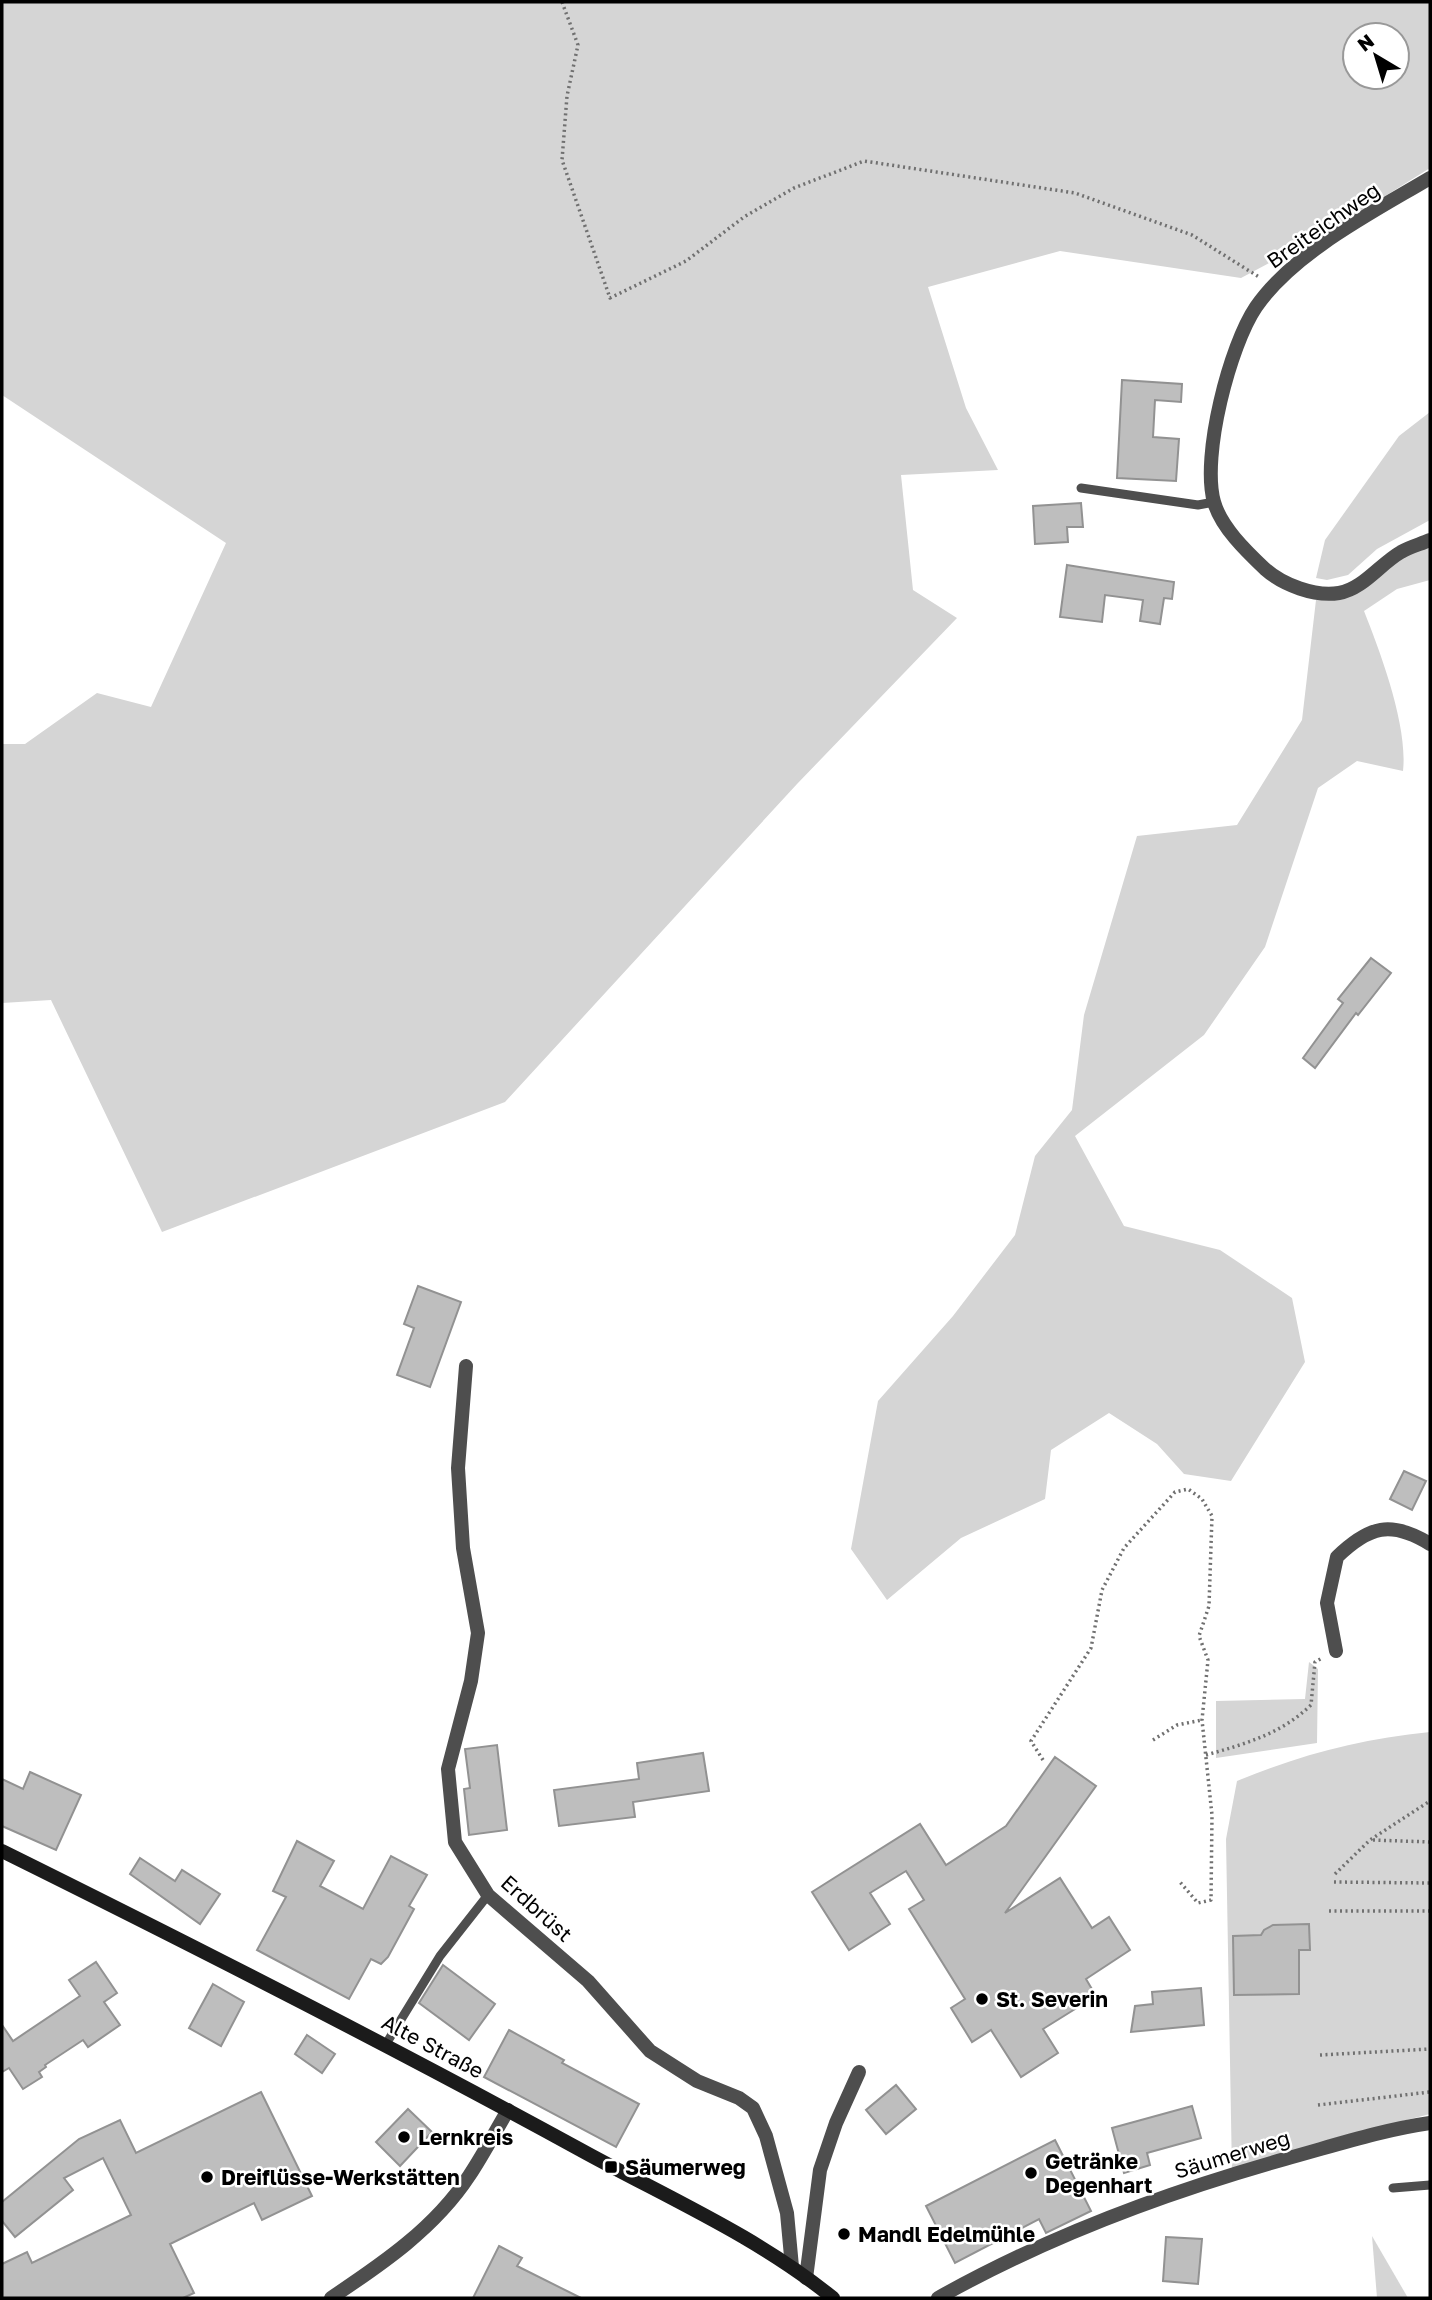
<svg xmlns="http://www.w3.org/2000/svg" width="1432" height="2300" viewBox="0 0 1432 2300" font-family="'Golos Text',sans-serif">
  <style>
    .green { fill: #d5d5d5; fill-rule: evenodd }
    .building { fill: #bebebe; stroke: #929292; stroke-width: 2 }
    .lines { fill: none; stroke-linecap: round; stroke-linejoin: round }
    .path { stroke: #707070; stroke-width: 3.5; stroke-dasharray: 2 3.5; stroke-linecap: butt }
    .lane { stroke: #4e4e4e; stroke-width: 9 }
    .street { stroke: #4e4e4e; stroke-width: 14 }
    .secondary { stroke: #1b1b1b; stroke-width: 14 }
    .poi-dot { fill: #000; stroke: #fff; stroke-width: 2.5 }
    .labels { text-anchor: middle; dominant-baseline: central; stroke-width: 5; stroke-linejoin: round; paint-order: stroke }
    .street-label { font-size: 21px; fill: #000; stroke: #fff }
    .poi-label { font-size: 21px; font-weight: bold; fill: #000; stroke: #fff; text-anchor: start }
  </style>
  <rect width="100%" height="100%" fill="#fff"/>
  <g class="green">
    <path d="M2,2H1430V168L1326,233L1241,278L1060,251L928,287L966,408L998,470L901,475L913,590L957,618L797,784L505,1102L162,1232L51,1000L2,1003V744H25L97,693L151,707L226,543L2,395ZM1355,35H1397V77H1355Z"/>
    <polygon points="1430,412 1430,520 1377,549 1348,575 1327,580 1316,578 1325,540 1399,436"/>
    <path d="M1430,546V580L1397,589L1364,611C1381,654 1408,726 1403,771L1357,761L1318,788L1265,947L1204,1035L1075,1136L1124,1226L1220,1250L1292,1298L1305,1362L1231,1481L1184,1474L1157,1444L1109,1413L1051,1450L1045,1499L961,1538L887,1600L851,1549L878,1401L953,1316L1015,1235L1035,1156L1072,1110L1084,1015L1137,836L1237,825L1302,720L1316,600L1337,599L1399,559Z"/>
    <polygon points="1309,1662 1318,1669 1317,1743 1216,1758 1216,1701 1305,1699"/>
    <path d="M1430,1732V2114L1328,2140L1232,2173L1226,1839L1237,1781C1303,1754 1360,1739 1430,1732Z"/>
    <polygon points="1372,2236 1408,2298 1377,2298"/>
  </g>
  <g class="building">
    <polygon points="1122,380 1182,384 1181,402 1155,400 1153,437 1179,439 1176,481 1117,478"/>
    <polygon points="1081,503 1083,527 1067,527 1068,542 1035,544 1033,506"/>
    <polygon points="1067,565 1174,582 1172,599 1164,598 1160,624 1140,621 1143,600 1105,595 1102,622 1060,617"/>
    <polygon points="1371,958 1391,973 1358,1015 1356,1013 1315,1068 1303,1058 1343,1003 1338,999"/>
    <polygon points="418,1286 461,1302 430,1387 397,1375 414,1328 404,1324"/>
    <polygon points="1404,1471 1426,1481 1412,1510 1390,1499"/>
    <polygon points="497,1745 507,1830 469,1835 464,1789 470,1788 465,1749"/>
    <polygon points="703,1753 709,1791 633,1802 635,1817 559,1826 554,1790 639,1779 637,1763"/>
    <polygon points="1055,1757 1096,1786 1005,1913 1060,1878 1092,1928 1109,1917 1130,1950 1086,1979 1096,1996 1043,2029 1058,2053 1021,2077 991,2030 972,2042 951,2008 965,1999 909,1909 924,1900 906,1871 870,1893 890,1924 849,1950 812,1892 920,1824 946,1865 1006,1826"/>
    <polygon points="30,1772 81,1795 56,1850 2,1826 2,1779 23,1789"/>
    <polygon points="297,1841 334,1861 320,1886 363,1909 391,1856 427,1875 409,1906 414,1909 388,1957 381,1964 371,1959 349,1999 257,1950 286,1897 273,1891"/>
    <polygon points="140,1858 175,1881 182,1870 220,1894 200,1924 130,1874"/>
    <polygon points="1309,1924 1310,1950 1299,1950 1299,1994 1234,1995 1233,1936 1261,1935 1264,1930 1273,1925"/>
    <polygon points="96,1962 117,1993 104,2002 120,2025 88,2047 83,2040 45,2065 46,2067 39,2072 42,2077 23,2089 9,2068 2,2072 2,2025 13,2041 80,1996 69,1980"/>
    <polygon points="443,1965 495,2004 469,2040 419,2003"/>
    <polygon points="213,1984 244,2002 221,2046 189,2028"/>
    <polygon points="1201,1988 1204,2025 1131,2032 1135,2006 1153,2004 1152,1992"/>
    <polygon points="509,2030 564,2060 562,2063 639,2104 616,2147 484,2077"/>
    <polygon points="307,2035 335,2054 322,2073 295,2054"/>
    <polygon points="896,2085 916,2109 886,2134 866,2110"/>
    <polygon points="261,2092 312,2196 262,2220 254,2203 170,2244 194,2293 183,2298 2,2298 2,2264 27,2252 32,2263 131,2215 103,2158 64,2178 73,2190 15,2237 2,2221 2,2202 79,2139 120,2120 136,2153"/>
    <polygon points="1192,2106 1201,2138 1147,2153 1150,2165 1124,2173 1112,2128"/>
    <polygon points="408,2109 432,2132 400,2166 376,2142"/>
    <polygon points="1055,2140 1091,2211 1046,2233 1039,2219 955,2263 926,2206"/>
    <polygon points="1166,2237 1202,2239 1198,2284 1163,2281"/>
    <polygon points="499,2246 522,2258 517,2266 581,2298 473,2298"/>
  </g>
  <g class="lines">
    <g class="path">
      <polyline points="562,2 578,45 567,96 562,160 610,298 686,261 744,217 794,188 864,161 1075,193 1192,235 1259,277"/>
      <polyline points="1153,1740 1177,1725 1202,1720"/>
      <path d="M1206,1755C1245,1744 1281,1734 1311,1705L1315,1662L1322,1658"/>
      <polyline points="1043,1760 1031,1741 1091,1648 1102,1590 1124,1548 1175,1492 1188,1489 1202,1499 1212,1516 1209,1606 1199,1636 1208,1660 1202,1720 1212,1815 1211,1900 1198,1903 1180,1882"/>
      <polyline points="1373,1840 1430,1842"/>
      <polyline points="1335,1874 1370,1840 1430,1801"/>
      <polyline points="1334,1882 1430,1883"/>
      <polyline points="1329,1911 1430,1911"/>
      <polyline points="1320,2055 1430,2049"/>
      <polyline points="1318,2105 1430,2092"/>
    </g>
    <g class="lane">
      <polyline points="1081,488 1198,505 1214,502"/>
      <polyline points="386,2044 440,1956 488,1895"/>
      <polyline points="1393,2188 1430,2185"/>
    </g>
    <g class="street">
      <path d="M1430,178C1373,212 1294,252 1256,307C1230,345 1201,456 1214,502C1221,527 1246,551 1265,569C1283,585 1315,597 1339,593C1363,589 1380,564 1401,552C1409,547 1421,544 1430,540"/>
      <polyline points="466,1366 458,1468 463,1548 478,1633 471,1681 448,1769 455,1842 488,1895 588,1981 650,2051 697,2081 739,2098 753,2108 766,2136 787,2213 792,2267"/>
      <path d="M1336,1651L1327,1603L1337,1557C1369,1526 1391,1520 1430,1544"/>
      <polyline points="806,2278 820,2170 836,2123 859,2072"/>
      <path d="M331,2298C382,2264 435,2228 469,2176C483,2155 495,2132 508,2110"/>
      <path d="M938,2298C1048,2236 1164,2193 1285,2159C1333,2146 1381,2130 1430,2123"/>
    </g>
    <path class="secondary" d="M2,1851C196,1947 389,2045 579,2149C664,2196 757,2236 833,2298"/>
  </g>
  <g class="poi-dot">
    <circle cx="982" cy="1999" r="7"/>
    <circle cx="404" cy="2137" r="7"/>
    <rect x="604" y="2160" width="14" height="14" rx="3.5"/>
    <circle cx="1031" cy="2173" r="7"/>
    <circle cx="207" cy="2177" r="7"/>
    <circle cx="844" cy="2234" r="7"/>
  </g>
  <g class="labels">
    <g class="street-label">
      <text transform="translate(1323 225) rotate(-35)">Breiteichweg</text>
      <text transform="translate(537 1908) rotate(42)">Erdbrüst</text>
      <text transform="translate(433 2046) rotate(28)">Alte Straße</text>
      <text transform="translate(1232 2154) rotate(-17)">Säumerweg</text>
    </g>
    <g class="poi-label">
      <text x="996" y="1999">St. Severin</text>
      <text x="418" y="2137">Lernkreis</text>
      <text x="1045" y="2161">Getränke<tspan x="1045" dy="24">Degenhart</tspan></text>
      <text x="625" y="2167">Säumerweg</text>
      <text x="221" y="2177">Dreiflüsse-Werkstätten</text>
      <text x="858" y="2234">Mandl Edelmühle</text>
    </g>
  </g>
  <rect width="1432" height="2300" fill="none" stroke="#000000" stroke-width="7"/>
  <g transform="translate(1376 56) rotate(322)"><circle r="33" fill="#ffffff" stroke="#999999" stroke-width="2"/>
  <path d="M0-5L12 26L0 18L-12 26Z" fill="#000000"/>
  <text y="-10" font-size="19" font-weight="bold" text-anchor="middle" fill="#000000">N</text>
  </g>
</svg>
